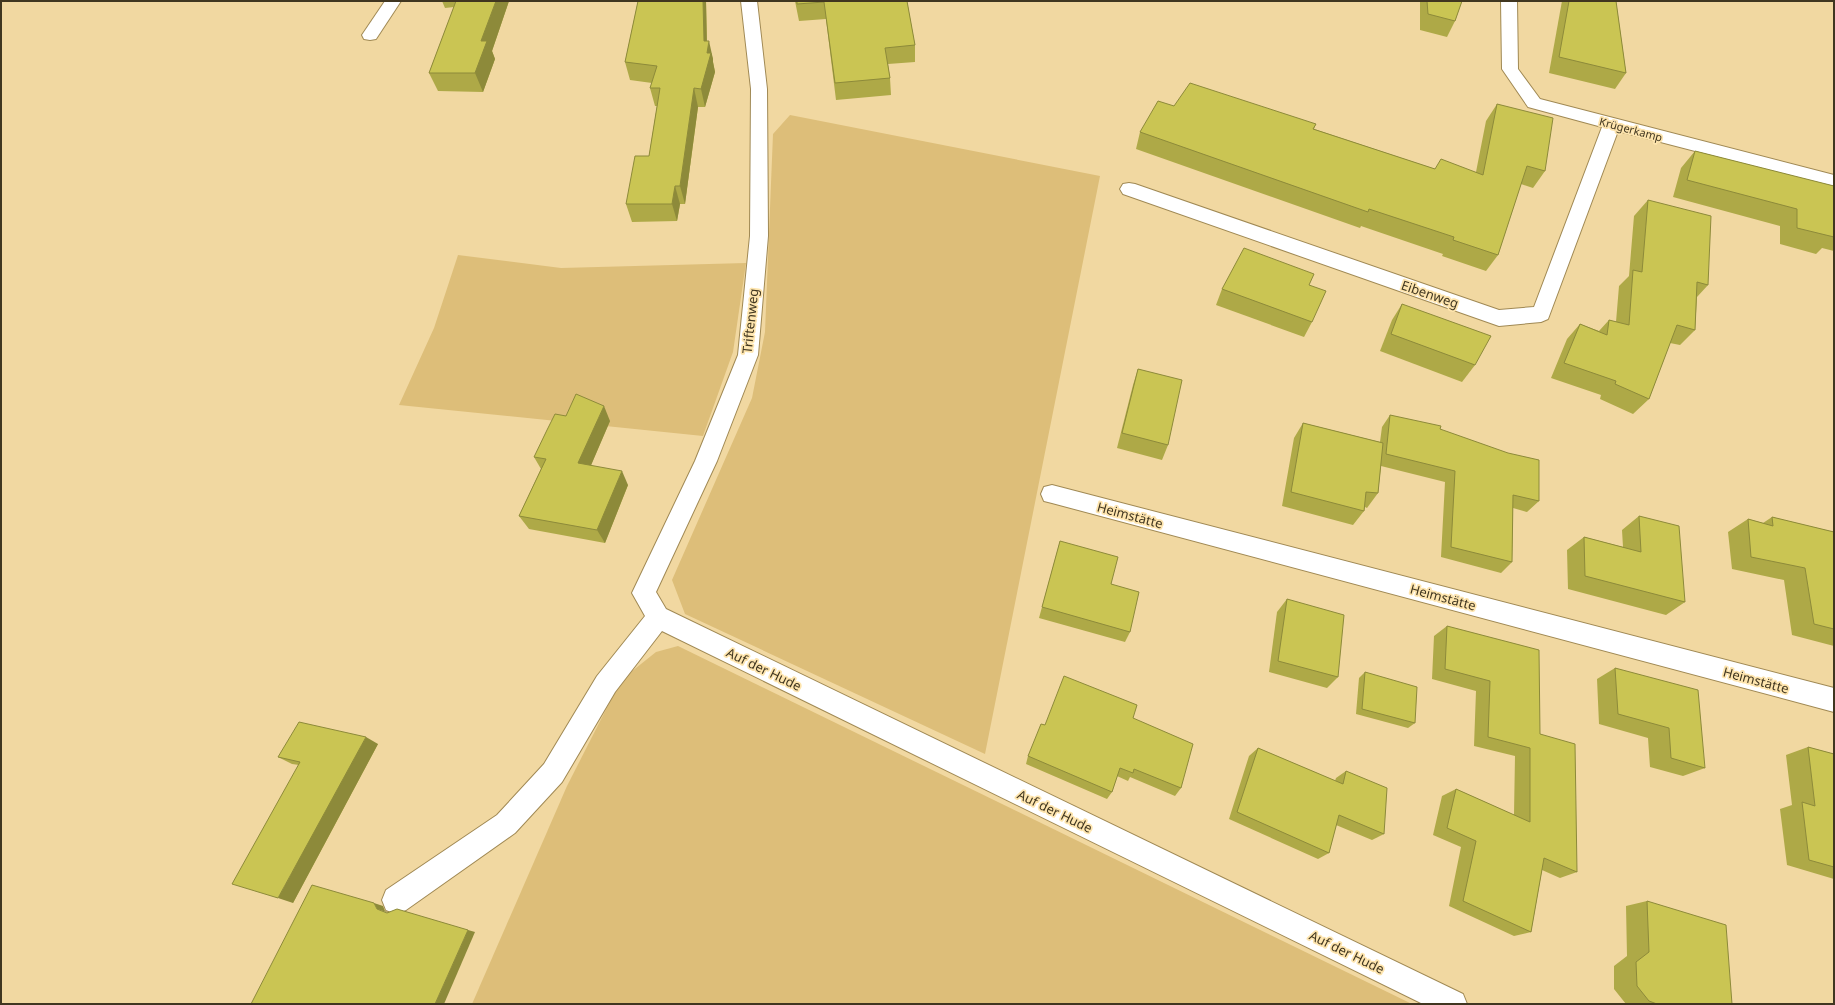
<svg xmlns="http://www.w3.org/2000/svg" width="1835" height="1005" viewBox="0 0 1835 1005" font-family="'Noto Sans',sans-serif">
  <style>
    .green { fill: #ddbe79 }
    .lines { fill: none; stroke-linecap: round; stroke-linejoin: round }
    .minor-casing { stroke: #a08954; stroke-width: 2 }
    .minor { fill: #fff; fill-rule: evenodd }
    .wall { fill: #aea947 }
    .shaded-wall { fill: #8d8a3a }
    .building { fill: #cac553; stroke: #8d8a3a }
    .labels { text-anchor: middle; dominant-baseline: central; stroke-width: 3.5; stroke-linejoin: round; paint-order: stroke }
    .far-street-label { font-size: 11px; fill: #403620; stroke: #fee5ae }
    .street-label { font-size: 13px; fill: #403620; stroke: #fee5ae }
  </style>
  <rect width="100%" height="100%" fill="#f1d8a1"/>
  <g class="green">
    <polygon points="790,115 1100,176 985,754 685,614 672,580 752,398 765,332 773,134"/>
    <polygon points="458,255 561,268 746,263 733,352 703,436 399,405 434,328"/>
    <polygon points="678,646 1412,1004 472,1004 567,786 621,680 656,652"/>
  </g>
  <g class="lines">
    <defs>
      <g id="minor">
        <polygon points="385,1 401,1 376,39 370,40 364,39 362,35"/>
        <polygon points="741,1 757,1 767,89 768,236 758,355 717,461 656,592 666,609 1463,994 1467,1004 1423,1004 662,631 615,692 562,782 515,833 406,910 396,914 386,910 382,900 386,890 497,815 544,764 597,676 645,616 632,593 695,461 738,355 750,236 751,89"/>
        <polygon points="1501,1 1517,1 1518,69 1540,99 1834,175 1834,187 1618,131 1548,319 1541,322 1499,326 1123,194 1120,189 1123,184 1129,183 1135,184 1499,310 1534,307 1602,127 1528,107 1502,69"/>
        <polygon points="1052,485 1834,688 1834,712 1052,503 1044,501 1041,494 1044,487"/>
      </g>
    </defs>
    <use href="#minor" class="minor-casing"/>
    <use href="#minor" class="minor"/>
  </g>
  <g class="wall">
    <polygon points="442,1 509,1 492,51 495,59 483,92 438,91 429,73 454,7 445,8"/>
    <polygon points="638,1 706,1 707,41 713,59 713,62 715,72 705,107 698,107 685,204 680,204 677,221 632,222 626,204 649,156 657,106 655,106 650,88 652,83 630,80 625,62"/>
    <polygon points="795,1 907,1 915,45 915,62 888,64 890,78 891,95 836,100 826,19 799,21"/>
    <polygon points="1420,1 1462,1 1455,21 1447,37 1420,30"/>
    <polygon points="1562,1 1616,1 1626,73 1615,89 1549,73"/>
    <polygon points="1497,104 1545,171 1533,188 1521,184 1498,255 1486,271 1442,256 1443,254 1361,226 1360,228 1136,149 1140,132 1316,124 1314,129 1435,169 1476,172 1486,121"/>
    <polygon points="1695,151 1834,186 1834,251 1822,248 1816,254 1780,244 1780,226 1673,197 1681,168"/>
    <polygon points="1648,200 1708,285 1697,297 1695,330 1680,345 1670,343 1649,399 1633,414 1600,399 1601,395 1551,378 1567,339 1580,324 1599,331 1609,320 1616,322 1619,286 1629,276 1634,216"/>
    <polygon points="1309,285 1312,322 1304,337 1216,305 1222,289"/>
    <polygon points="1402,304 1475,365 1462,382 1380,351 1392,320"/>
    <polygon points="1138,369 1168,445 1162,460 1117,448 1133,385"/>
    <polygon points="1390,415 1440,429 1539,501 1527,512 1513,508 1512,562 1501,573 1441,557 1445,482 1381,466 1378,493 1367,508 1365,507 1364,511 1353,525 1282,506 1294,438 1303,423 1380,442 1382,427"/>
    <polygon points="566,416 610,421 591,465 628,485 605,543 529,529 519,516 541,469 534,457"/>
    <polygon points="1639,516 1685,602 1666,615 1568,589 1567,550 1584,537 1623,547 1622,530"/>
    <polygon points="1772,517 1834,532 1834,646 1792,635 1784,580 1732,569 1728,532 1748,519 1763,523"/>
    <polygon points="1060,541 1111,584 1130,632 1125,642 1039,618"/>
    <polygon points="1287,599 1338,677 1327,688 1269,672 1277,612"/>
    <polygon points="1447,626 1540,734 1577,872 1560,878 1542,870 1531,932 1514,936 1449,906 1461,847 1433,835 1442,796 1456,789 1514,815 1515,756 1474,746 1476,691 1432,679 1434,636"/>
    <polygon points="1615,668 1705,768 1683,776 1650,767 1648,738 1599,724 1597,679"/>
    <polygon points="1365,672 1415,723 1408,728 1356,714 1359,678"/>
    <polygon points="1133,718 1181,788 1175,796 1130,777 1128,781 1117,776 1112,792 1107,799 1026,764 1028,756 1045,725"/>
    <polygon points="378,744 293,903 299,765 292,764 278,757"/>
    <polygon points="1808,747 1834,754 1834,879 1787,865 1780,809 1792,805 1786,755"/>
    <polygon points="1258,748 1335,781 1336,778 1346,771 1384,834 1372,840 1336,825 1329,853 1318,859 1229,819 1249,756"/>
    <polygon points="1647,901 1732,1004 1626,1004 1614,989 1614,966 1627,956 1626,906"/>
  </g>
  <g class="shaded-wall">
    <polygon points="496,1 509,1 492,51 495,59 483,92 475,73 481,41"/>
    <polygon points="703,1 706,1 707,52 709,41 713,59 713,62 715,72 705,107 701,89 704,41"/>
    <polygon points="694,88 698,107 685,204 680,186"/>
    <polygon points="675,186 680,204 677,221 672,204"/>
    <polygon points="604,406 610,421 586,477 578,463"/>
    <polygon points="622,471 628,485 605,543 597,530"/>
    <polygon points="366,737 378,744 293,903 278,898"/>
    <polygon points="374,903 383,906 385,911 395,915 377,909"/>
    <polygon points="468,930 475,932 444,1004 435,1004"/>
  </g>
  <g class="building">
    <polygon points="456,1 496,1 481,41 487,41 475,73 429,73"/>
    <polygon points="638,1 703,1 704,41 709,41 707,53 711,53 701,89 694,88 680,186 675,186 672,204 626,204 635,156 649,156 660,88 650,88 657,66 625,62"/>
    <polygon points="797,1 907,1 915,45 885,48 890,78 835,83 824,2 797,4"/>
    <polygon points="1427,1 1462,1 1455,21 1428,14"/>
    <polygon points="1569,1 1616,1 1626,73 1559,57"/>
    <polygon points="1190,83 1316,124 1313,129 1435,169 1441,159 1483,175 1497,104 1553,118 1545,171 1527,166 1498,255 1453,240 1454,237 1369,209 1368,212 1140,132 1158,101 1174,106"/>
    <polygon points="1695,151 1834,186 1834,237 1797,228 1797,209 1687,180"/>
    <polygon points="1648,200 1711,216 1708,285 1697,282 1695,330 1677,325 1649,399 1615,384 1616,381 1564,363 1580,324 1607,335 1609,320 1629,325 1633,270 1642,272"/>
    <polygon points="1244,248 1314,274 1309,285 1326,291 1312,322 1222,289"/>
    <polygon points="1402,304 1491,336 1475,365 1391,334"/>
    <polygon points="1138,369 1182,380 1168,445 1122,433"/>
    <polygon points="576,394 604,406 578,463 622,471 597,530 519,516 546,459 534,457 547,430 555,414 566,416"/>
    <polygon points="1390,415 1441,426 1440,429 1508,453 1539,460 1539,501 1513,495 1512,562 1451,547 1455,471 1386,454"/>
    <polygon points="1303,423 1383,443 1378,493 1366,492 1364,511 1291,492"/>
    <polygon points="1639,516 1679,526 1685,602 1585,576 1584,537 1641,552"/>
    <polygon points="1772,517 1834,532 1834,629 1814,624 1805,568 1751,557 1748,519 1773,526"/>
    <polygon points="1060,541 1118,557 1111,584 1139,592 1130,632 1042,607"/>
    <polygon points="1287,599 1344,615 1338,677 1278,661"/>
    <polygon points="1447,626 1539,650 1540,734 1575,744 1577,872 1544,858 1531,932 1463,901 1476,841 1447,828 1456,789 1530,822 1530,748 1488,737 1490,681 1445,669"/>
    <polygon points="1615,668 1698,690 1705,768 1671,758 1669,728 1618,714"/>
    <polygon points="1365,672 1417,687 1415,723 1362,709"/>
    <polygon points="1064,676 1137,705 1133,718 1193,744 1181,788 1134,769 1133,773 1120,768 1112,792 1028,756 1041,724 1045,725"/>
    <polygon points="299,722 366,737 278,898 232,884 300,762 278,757"/>
    <polygon points="1808,747 1834,754 1834,867 1809,860 1802,802 1815,806"/>
    <polygon points="1258,748 1343,784 1346,771 1387,788 1384,834 1339,815 1329,853 1237,812"/>
    <polygon points="312,885 374,903 377,909 387,913 397,909 468,930 435,1004 251,1004"/>
    <polygon points="1647,901 1726,925 1732,1004 1657,1004 1649,1001 1637,986 1636,962 1649,952"/>
  </g>
  <g class="labels">
    <g class="far-street-label">
      <text transform="translate(1631 129) rotate(15)">Krügerkamp</text>
    </g>
    <g class="street-label">
      <text transform="translate(1430 294) rotate(19)">Eibenweg</text>
      <text transform="translate(750 321) rotate(-84)">Triftenweg</text>
      <text transform="translate(1130 515) rotate(15)">Heimstätte</text>
      <text transform="translate(1443 597) rotate(15)">Heimstätte</text>
      <text transform="translate(764 669) rotate(26)">Auf der Hude</text>
      <text transform="translate(1756 680) rotate(15)">Heimstätte</text>
      <text transform="translate(1055 811) rotate(26)">Auf der Hude</text>
      <text transform="translate(1347 952) rotate(26)">Auf der Hude</text>
    </g>
  </g>
  <rect width="1835" height="1005" fill="none" stroke="#403620" stroke-width="4"/>
</svg>
